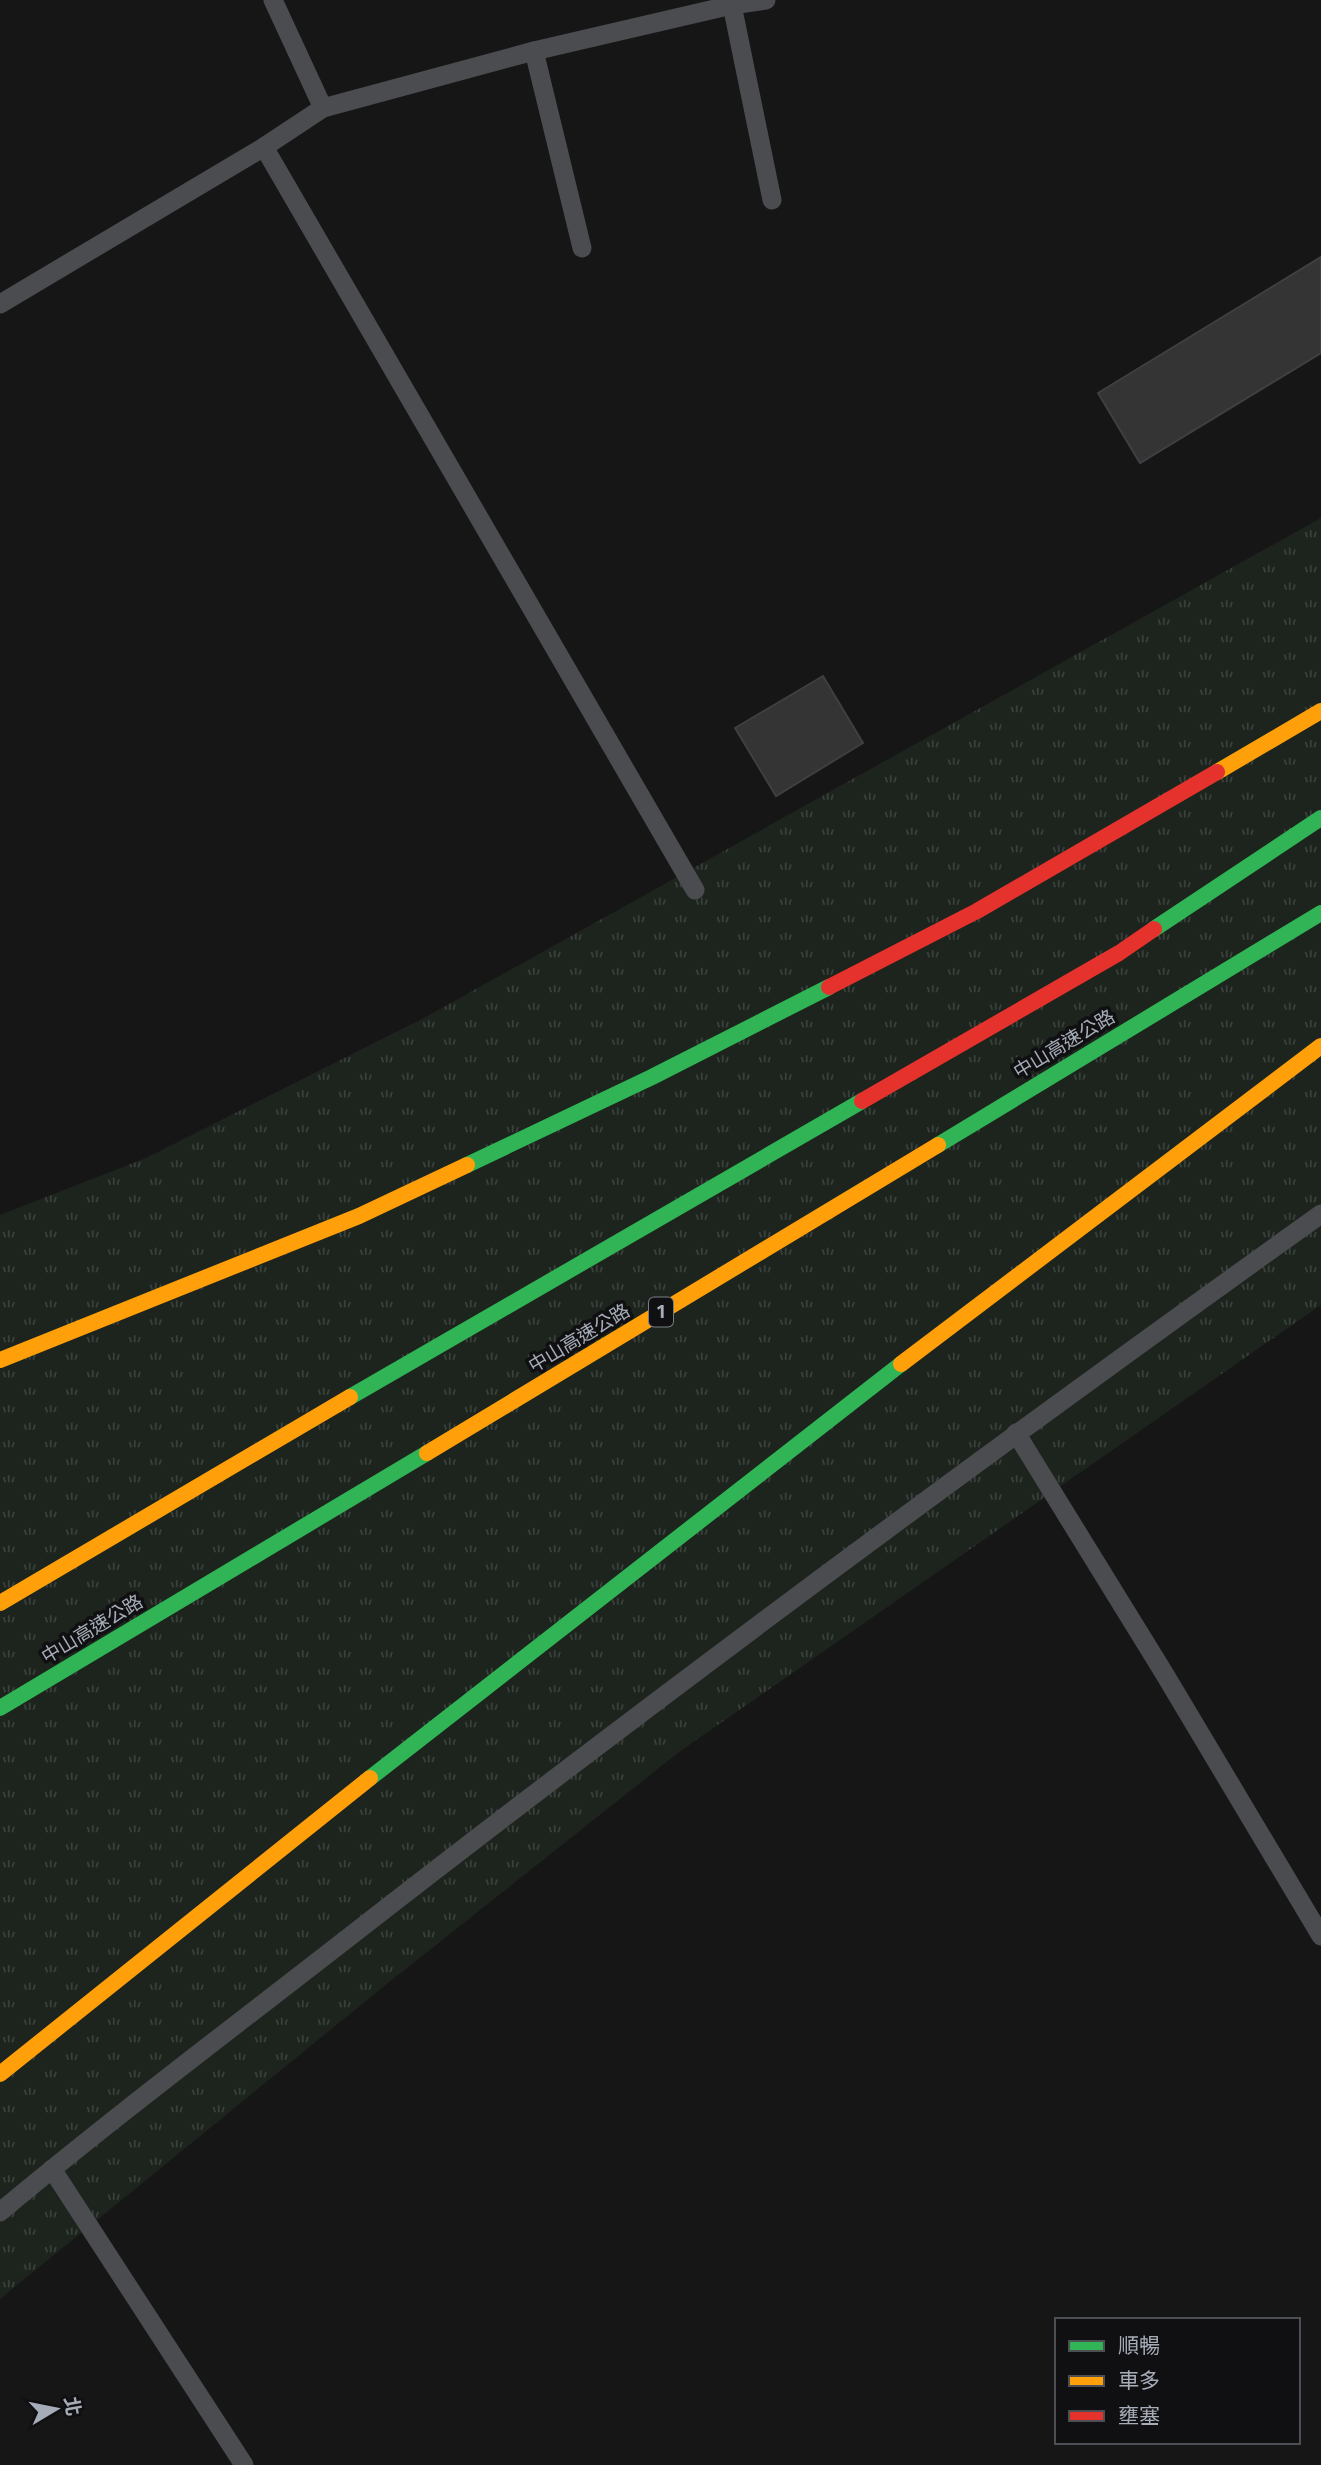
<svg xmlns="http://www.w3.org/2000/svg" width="1321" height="2465" viewBox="0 0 1321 2465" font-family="'Fira Sans','Noto Sans TC',sans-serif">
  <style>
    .grass { fill: url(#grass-tufts) }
    .building { fill: #343435; stroke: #3e3f42; stroke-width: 2 }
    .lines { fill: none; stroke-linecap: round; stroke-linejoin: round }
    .lane { stroke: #4a4c4f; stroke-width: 19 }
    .fast { stroke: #30b455; stroke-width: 16 }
    .slow { stroke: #ff9f0a; stroke-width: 16 }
    .jam { stroke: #e5322d; stroke-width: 16 }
    .labels { text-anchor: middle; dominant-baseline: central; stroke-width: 7; stroke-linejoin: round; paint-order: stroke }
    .shield { fill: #101012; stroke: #797e86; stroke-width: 2 }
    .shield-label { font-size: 18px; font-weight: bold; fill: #a6adb8 }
    .street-label { font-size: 19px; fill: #a6adb8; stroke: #101012 }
  </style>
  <defs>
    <pattern id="grass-tufts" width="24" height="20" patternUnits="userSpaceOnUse" patternTransform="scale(1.75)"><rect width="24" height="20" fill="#1c241d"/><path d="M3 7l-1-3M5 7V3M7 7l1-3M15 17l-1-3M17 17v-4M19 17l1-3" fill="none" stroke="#3a413c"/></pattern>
  </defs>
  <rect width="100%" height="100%" fill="#161616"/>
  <polygon class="grass" points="1321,518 1321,1305 679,1752 383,1987 0,2299 0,1215 146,1158 424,1018"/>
  <g class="building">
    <polygon points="1321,257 1321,353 1140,463 1098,393"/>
    <polygon points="823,676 863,743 776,796 735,728"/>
  </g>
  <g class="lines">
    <g class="lane">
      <polyline points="273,0 323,108"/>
      <polyline points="732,5 772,200"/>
      <polyline points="534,51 582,248"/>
      <polyline points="264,147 695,890"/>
      <polyline points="0,304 264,147 323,108 534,51 732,5 766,0"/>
      <polyline points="1016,1433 1164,1673 1321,1936"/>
      <polyline points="52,2169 244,2465"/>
      <path d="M0,2212C115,2116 235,2026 353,1934C670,1687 994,1448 1321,1214"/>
    </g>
    <g class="fast">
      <polyline points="1154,929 1321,818"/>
      <polyline points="938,1145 1321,913"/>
      <polyline points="467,1165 652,1077 829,987"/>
      <polyline points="350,1397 862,1101"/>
      <polyline points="0,1708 427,1453"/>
      <polyline points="370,1778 901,1364"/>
    </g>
    <g class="slow">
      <polyline points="1217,772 1321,711"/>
      <polyline points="0,1360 359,1216 467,1165"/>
      <polyline points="901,1364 1321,1046"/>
      <polyline points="427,1453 938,1145"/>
      <polyline points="0,1603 350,1397"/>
      <polyline points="0,2074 370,1778"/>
    </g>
    <g class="jam">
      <polyline points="829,987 977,911 1217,772"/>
      <polyline points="862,1101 1119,953 1154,929"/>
    </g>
  </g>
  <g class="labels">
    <rect class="shield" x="649" y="1297.5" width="24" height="29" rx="5"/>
    <g class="shield-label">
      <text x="661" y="1312">1</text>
    </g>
    <g class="street-label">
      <text transform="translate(1064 1044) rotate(-31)">中山高速公路</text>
      <text transform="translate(579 1338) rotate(-31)">中山高速公路</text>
      <text transform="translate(92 1629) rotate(-31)">中山高速公路</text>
    </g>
  </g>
  <rect x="1055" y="2318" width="245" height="126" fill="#101012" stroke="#4c4f54" stroke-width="2"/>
  <rect x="1069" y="2341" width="35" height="10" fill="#30b455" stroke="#4c4f54" stroke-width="2"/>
  <text x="1118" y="2353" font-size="21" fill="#a6adb8">順暢</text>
  <rect x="1069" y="2376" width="35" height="10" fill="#ff9f0a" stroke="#4c4f54" stroke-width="2"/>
  <text x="1118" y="2388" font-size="21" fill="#a6adb8">車多</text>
  <rect x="1069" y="2411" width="35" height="10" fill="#e5322d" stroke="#4c4f54" stroke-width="2"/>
  <text x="1118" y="2423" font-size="21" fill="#a6adb8">壅塞</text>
  <g transform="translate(56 2409) rotate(80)" stroke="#101012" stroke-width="5" paint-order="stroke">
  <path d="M0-5L12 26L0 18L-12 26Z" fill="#a6adb8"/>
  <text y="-10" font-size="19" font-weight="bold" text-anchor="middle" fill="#a6adb8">北</text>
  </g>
</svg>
